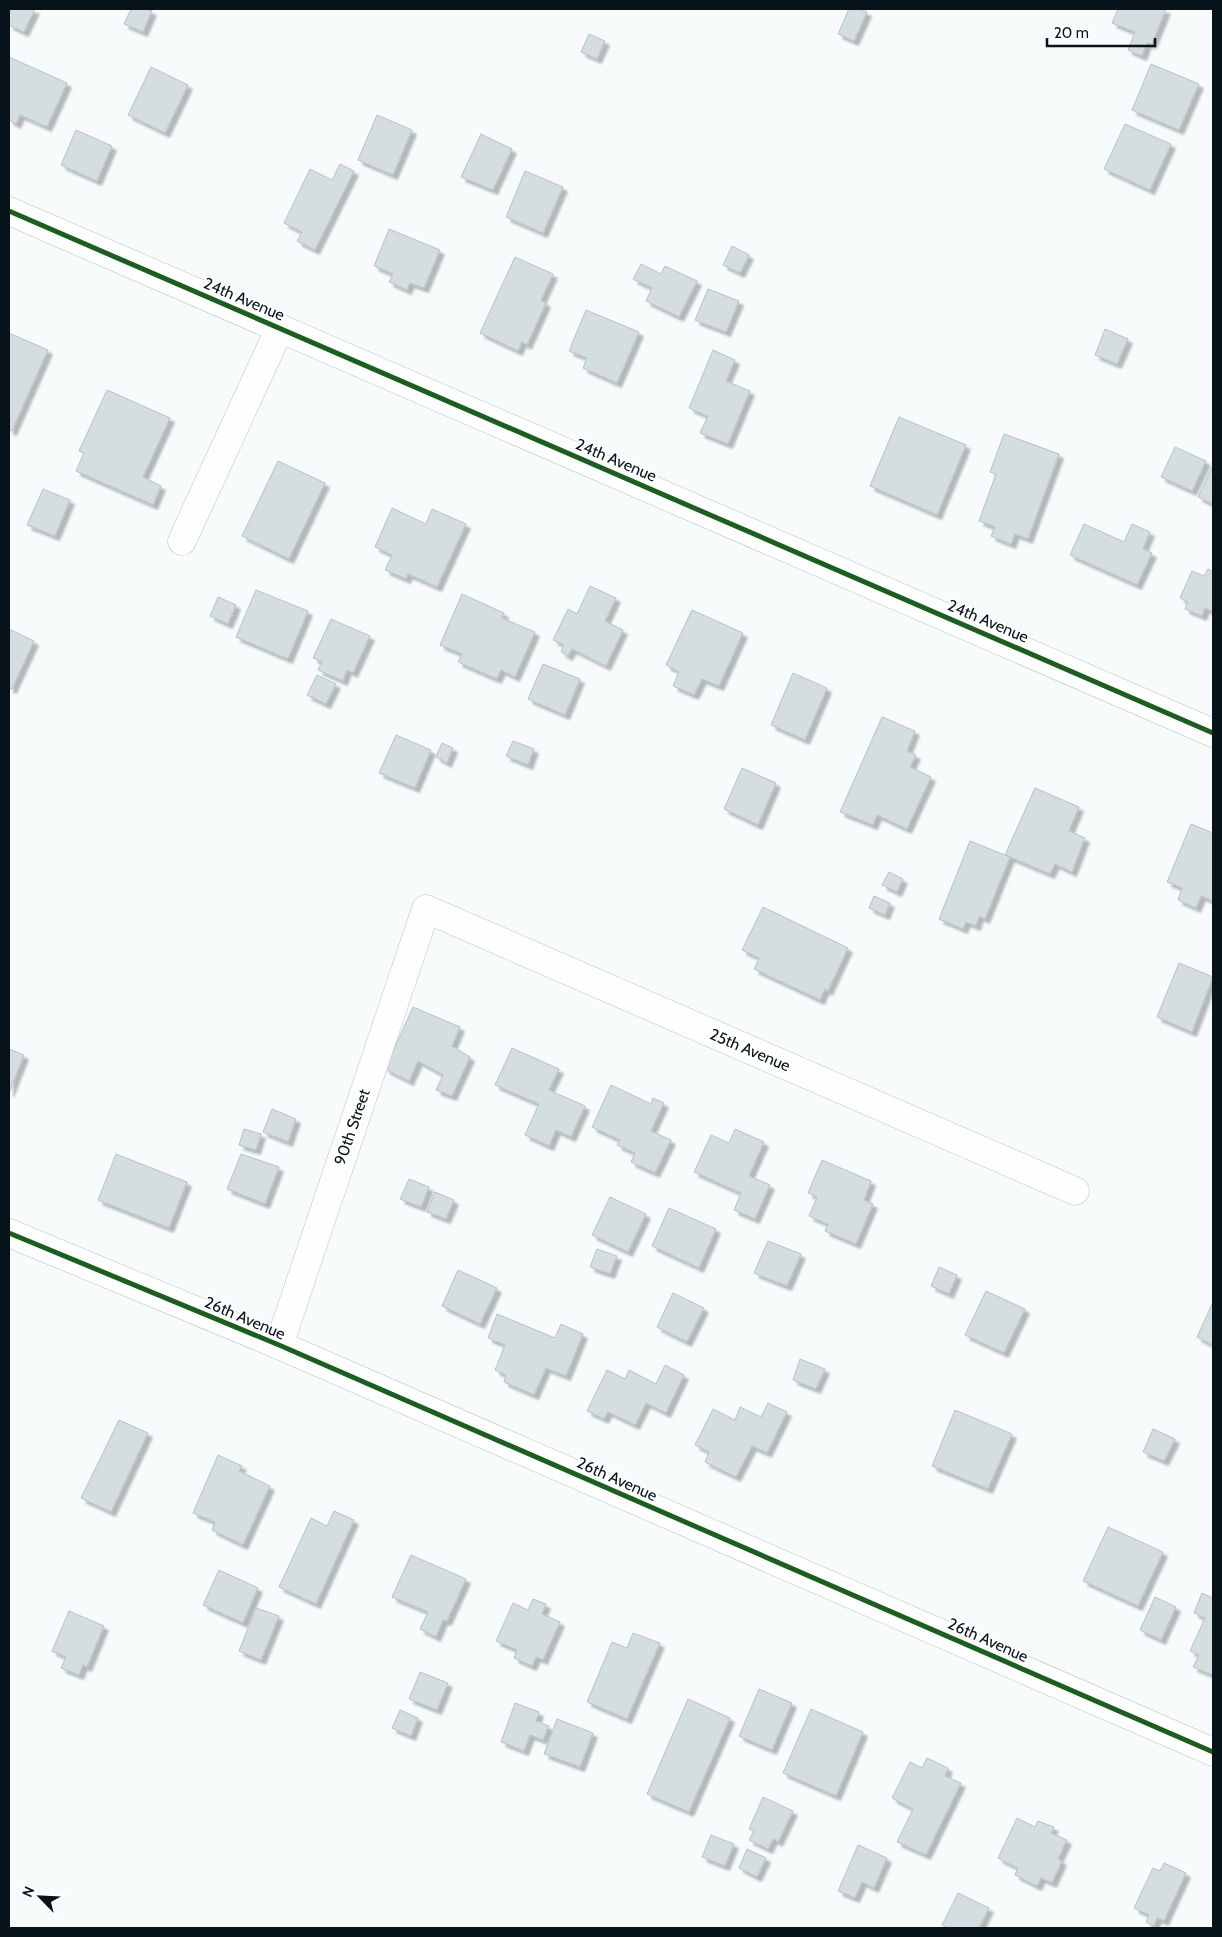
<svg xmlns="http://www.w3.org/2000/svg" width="1222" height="1937" viewBox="0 0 1222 1937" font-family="Cabin,sans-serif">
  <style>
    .building { fill: #d4dde0; stroke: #b8c1c4; filter: url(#shadow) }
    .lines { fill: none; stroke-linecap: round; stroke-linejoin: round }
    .minor-casing { stroke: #bac2c6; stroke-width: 29 }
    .minor { stroke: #fefeff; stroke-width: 28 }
    .cycleway-casing { stroke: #fff; stroke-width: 8 }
    .cycleway { stroke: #1b5e20; stroke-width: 5 }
    .labels { text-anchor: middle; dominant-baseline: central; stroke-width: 4; stroke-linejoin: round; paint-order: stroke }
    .street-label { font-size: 16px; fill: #061318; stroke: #fff }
  </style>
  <defs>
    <filter id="shadow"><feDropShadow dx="4.5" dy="4.5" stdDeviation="1" flood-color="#0004"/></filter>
  </defs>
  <rect width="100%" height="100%" fill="#f7fbfc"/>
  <g class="building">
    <polygon points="9,9 35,9 24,32 9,25"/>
    <polygon points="131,9 146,9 152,11 143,32 124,24"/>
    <polygon points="849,9 860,9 867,12 854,41 838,34"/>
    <polygon points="1118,9 1166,9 1152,44 1147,43 1142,56 1128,50 1135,32 1112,23"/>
    <polygon points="589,34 605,41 597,59 581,52"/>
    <polygon points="9,57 67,83 47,127 20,115 16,124 9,120"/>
    <polygon points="1151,64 1199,84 1179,130 1132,110"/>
    <polygon points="151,67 188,85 165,133 128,115"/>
    <polygon points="377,115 412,130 393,175 358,160"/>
    <polygon points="1125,124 1171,144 1150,190 1104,169"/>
    <polygon points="76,130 112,146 97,181 61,165"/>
    <polygon points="481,134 512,149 493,190 461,177"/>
    <polygon points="340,164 354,171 315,250 297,241 302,232 284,223 310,169 332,180"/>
    <polygon points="525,171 563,187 543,233 506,217"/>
    <polygon points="389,229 440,250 424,288 410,283 407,290 389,282 393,274 374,266"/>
    <polygon points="732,246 749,255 740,273 723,265"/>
    <polygon points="515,257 553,274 541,300 546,303 527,345 522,342 518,351 480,333"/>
    <polygon points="641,264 661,274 665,266 697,281 679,317 646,301 652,288 633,279"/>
    <polygon points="708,289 739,301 726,332 695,320"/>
    <polygon points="586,310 639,332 617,383 583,368 587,358 569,351"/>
    <polygon points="1105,329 1128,339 1117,364 1095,355"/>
    <polygon points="9,333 48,350 12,431 9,430"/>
    <polygon points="713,350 735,360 726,381 750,391 728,444 700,433 708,416 689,408"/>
    <polygon points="107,390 170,418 143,477 161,486 153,505 76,471 84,453 79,451"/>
    <polygon points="899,417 966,445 937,515 870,486"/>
    <polygon points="1004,434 1059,454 1028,539 1015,534 1011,544 991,536 995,527 979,521 996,474 990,472"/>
    <polygon points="1175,447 1206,461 1192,491 1161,477"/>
    <polygon points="278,461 325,483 289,559 242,536"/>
    <polygon points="1213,465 1213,504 1198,497"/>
    <polygon points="43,489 70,500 55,536 27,525"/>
    <polygon points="392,508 426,524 432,509 466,524 437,587 408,574 406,579 385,570 392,555 375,547"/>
    <polygon points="1084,524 1124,542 1132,524 1150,532 1143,549 1152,553 1137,585 1070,555"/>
    <polygon points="1208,569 1213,572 1213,612 1205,608 1202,616 1185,609 1188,602 1180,598 1192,571 1204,576"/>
    <polygon points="590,586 616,598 605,621 623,630 606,666 572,649 568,656 561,652 564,645 553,640 568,609 577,614"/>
    <polygon points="256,590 308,611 288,659 236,637"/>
    <polygon points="462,594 504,613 502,618 535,632 515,677 501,670 497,679 458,662 462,654 440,645"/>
    <polygon points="218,597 236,605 228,624 210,616"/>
    <polygon points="692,610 743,633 719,686 702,679 694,695 673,686 679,672 666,665"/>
    <polygon points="331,619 370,636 353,673 347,670 343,681 318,670 322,662 313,658"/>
    <polygon points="9,629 34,641 12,689 9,688"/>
    <polygon points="543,664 580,679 565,715 528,699"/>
    <polygon points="793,673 827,688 805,740 771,725"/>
    <polygon points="317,675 336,684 326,704 307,695"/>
    <polygon points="882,717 915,731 907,751 916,755 910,767 931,777 907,829 877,815 873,825 840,812"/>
    <polygon points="396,735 431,750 415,788 379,773"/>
    <polygon points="513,741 534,749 528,765 506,756"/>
    <polygon points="442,743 453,748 447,763 436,757"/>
    <polygon points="742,768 776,783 758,825 724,809"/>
    <polygon points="1035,788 1079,807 1069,831 1085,838 1072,872 1055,864 1050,874 1005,855"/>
    <polygon points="1191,824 1213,833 1213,897 1212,901 1201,896 1196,908 1178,900 1182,888 1167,882"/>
    <polygon points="970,841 1010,857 985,919 979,916 976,926 966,922 963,929 939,919"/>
    <polygon points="889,872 903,879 897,892 882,885"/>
    <polygon points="874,896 890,903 885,915 869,908"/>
    <polygon points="763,907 848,948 828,991 825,989 820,1000 754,969 759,958 742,950"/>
    <polygon points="1179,963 1213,977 1192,1032 1157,1017"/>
    <polygon points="413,1007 460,1027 452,1046 470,1057 452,1096 436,1090 443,1075 418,1061 409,1081 385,1069"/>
    <polygon points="512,1048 559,1069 549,1090 585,1106 571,1137 556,1130 549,1146 525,1135 539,1104 495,1085"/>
    <polygon points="9,1049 24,1055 9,1093"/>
    <polygon points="611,1085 651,1104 653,1098 664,1103 651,1131 671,1140 655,1173 631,1162 635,1153 617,1145 620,1140 592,1127"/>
    <polygon points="272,1109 296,1119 288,1142 263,1132"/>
    <polygon points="244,1129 261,1134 256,1150 239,1145"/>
    <polygon points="735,1129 764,1142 749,1176 770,1185 755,1219 734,1210 741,1193 694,1172 711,1135 729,1143"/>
    <polygon points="116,1154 187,1182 169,1228 98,1200"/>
    <polygon points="241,1154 279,1167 265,1204 227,1189"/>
    <polygon points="822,1160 871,1181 864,1200 873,1204 856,1244 825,1231 828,1224 809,1216 817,1197 808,1193"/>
    <polygon points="409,1179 429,1187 421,1207 400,1199"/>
    <polygon points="435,1192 454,1200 446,1219 427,1212"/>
    <polygon points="610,1197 646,1214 628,1252 592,1235"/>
    <polygon points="669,1208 716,1229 699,1268 652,1246"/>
    <polygon points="768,1241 801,1254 787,1286 754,1273"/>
    <polygon points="597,1249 617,1256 610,1274 590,1267"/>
    <polygon points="939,1267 957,1275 949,1294 931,1286"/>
    <polygon points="458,1270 497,1288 480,1324 442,1306"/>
    <polygon points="986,1291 1025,1309 1004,1353 965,1335"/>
    <polygon points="673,1293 704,1308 687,1342 657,1327"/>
    <polygon points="1213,1302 1213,1345 1197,1337"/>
    <polygon points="497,1314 555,1338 561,1324 583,1334 566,1376 546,1368 534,1395 504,1382 506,1375 495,1370 505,1345 488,1338"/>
    <polygon points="800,1359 825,1369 816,1389 793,1380"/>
    <polygon points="665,1365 684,1375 666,1413 646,1403 635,1425 608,1412 604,1419 587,1411 607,1370 625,1379 629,1370 656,1384"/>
    <polygon points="768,1403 787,1412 767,1453 752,1446 736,1477 705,1462 709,1452 695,1445 713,1409 735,1420 740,1407 761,1417"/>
    <polygon points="955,1410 1012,1434 988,1489 932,1466"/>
    <polygon points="119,1420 148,1433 111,1512 81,1498"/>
    <polygon points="1153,1429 1175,1439 1164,1461 1143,1452"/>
    <polygon points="218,1455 242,1466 239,1471 270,1486 243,1545 212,1530 215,1522 193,1513"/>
    <polygon points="334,1511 354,1520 316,1604 279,1587 311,1518 327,1526"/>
    <polygon points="1108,1527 1163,1552 1138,1606 1083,1581"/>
    <polygon points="411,1555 466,1579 447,1621 443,1620 436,1637 420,1629 428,1612 392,1597"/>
    <polygon points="219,1570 258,1588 243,1623 203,1605"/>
    <polygon points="1202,1593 1213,1598 1213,1675 1193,1667 1199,1655 1190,1651 1205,1618 1194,1613"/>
    <polygon points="1155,1597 1176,1607 1161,1640 1140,1630"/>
    <polygon points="533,1599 546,1604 542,1614 560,1622 543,1660 536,1657 532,1666 514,1658 517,1650 496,1641 513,1603 528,1610"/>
    <polygon points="256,1608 279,1616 261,1660 239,1651"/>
    <polygon points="69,1611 104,1626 87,1667 83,1665 79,1675 61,1668 66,1657 52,1651"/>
    <polygon points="633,1633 660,1643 627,1719 587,1702 612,1642 627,1648"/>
    <polygon points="420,1672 448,1683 437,1710 409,1699"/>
    <polygon points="759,1689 792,1703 772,1750 739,1736"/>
    <polygon points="688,1699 730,1718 689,1812 647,1794"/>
    <polygon points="515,1703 539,1712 536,1721 549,1726 543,1740 530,1735 524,1751 501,1742"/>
    <polygon points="811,1709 863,1732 836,1796 783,1773"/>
    <polygon points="400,1710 418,1718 411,1736 392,1728"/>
    <polygon points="557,1719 593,1733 580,1767 544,1754"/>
    <polygon points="927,1758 948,1768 945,1776 961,1783 926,1855 897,1842 913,1809 892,1798 910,1762 922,1768"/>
    <polygon points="763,1797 793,1811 778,1842 773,1839 768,1849 749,1840 754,1831 749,1829"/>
    <polygon points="1017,1818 1035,1827 1038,1821 1054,1827 1051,1833 1067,1840 1058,1859 1062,1861 1052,1883 1041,1878 1037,1886 1015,1875 1018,1868 998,1858"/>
    <polygon points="711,1835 734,1844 725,1866 702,1857"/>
    <polygon points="858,1845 887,1858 874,1888 862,1882 855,1898 838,1891"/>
    <polygon points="747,1849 766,1858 757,1877 739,1868"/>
    <polygon points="1164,1863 1186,1873 1164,1921 1157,1918 1154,1926 1146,1922 1149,1915 1134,1908 1153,1868 1160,1871"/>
    <polygon points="958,1893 989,1908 979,1928 949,1928 942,1925"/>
  </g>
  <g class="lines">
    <defs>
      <g id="minor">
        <polyline points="9,211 1213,733"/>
        <polyline points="182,541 280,328"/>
        <polyline points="9,1233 279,1345 1213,1752"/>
        <polyline points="279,1345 426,909 1075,1191"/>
      </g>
    </defs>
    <use href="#minor" class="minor-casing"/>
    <use href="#minor" class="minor"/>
    <defs>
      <g id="cycleway">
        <polyline points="9,211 1213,733"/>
        <polyline points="9,1233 279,1345 1213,1752"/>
      </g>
    </defs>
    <use href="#cycleway" class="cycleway-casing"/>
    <use href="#cycleway" class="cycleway"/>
  </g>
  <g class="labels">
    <g class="street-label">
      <text transform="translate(244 299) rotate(23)">24th Avenue</text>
      <text transform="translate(616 460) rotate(23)">24th Avenue</text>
      <text transform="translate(988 621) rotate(23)">24th Avenue</text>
      <text transform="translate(750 1050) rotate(23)">25th Avenue</text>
      <text transform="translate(352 1127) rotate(-71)">90th Street</text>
      <text transform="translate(245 1318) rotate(23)">26th Avenue</text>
      <text transform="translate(617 1479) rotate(24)">26th Avenue</text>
      <text transform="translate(988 1640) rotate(24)">26th Avenue</text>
    </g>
  </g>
  <rect width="1222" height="1937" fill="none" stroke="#061318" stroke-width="20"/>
  <g transform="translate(40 1897) rotate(294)" stroke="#ffffff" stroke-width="4" paint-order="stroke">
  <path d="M0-4L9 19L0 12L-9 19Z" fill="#061318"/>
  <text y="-8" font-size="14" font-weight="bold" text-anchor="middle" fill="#061318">N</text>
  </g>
  <path d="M1047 38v8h108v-8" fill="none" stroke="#061318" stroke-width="2.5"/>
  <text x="1054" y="38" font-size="15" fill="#061318" stroke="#ffffff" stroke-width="4" paint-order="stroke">20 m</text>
</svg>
